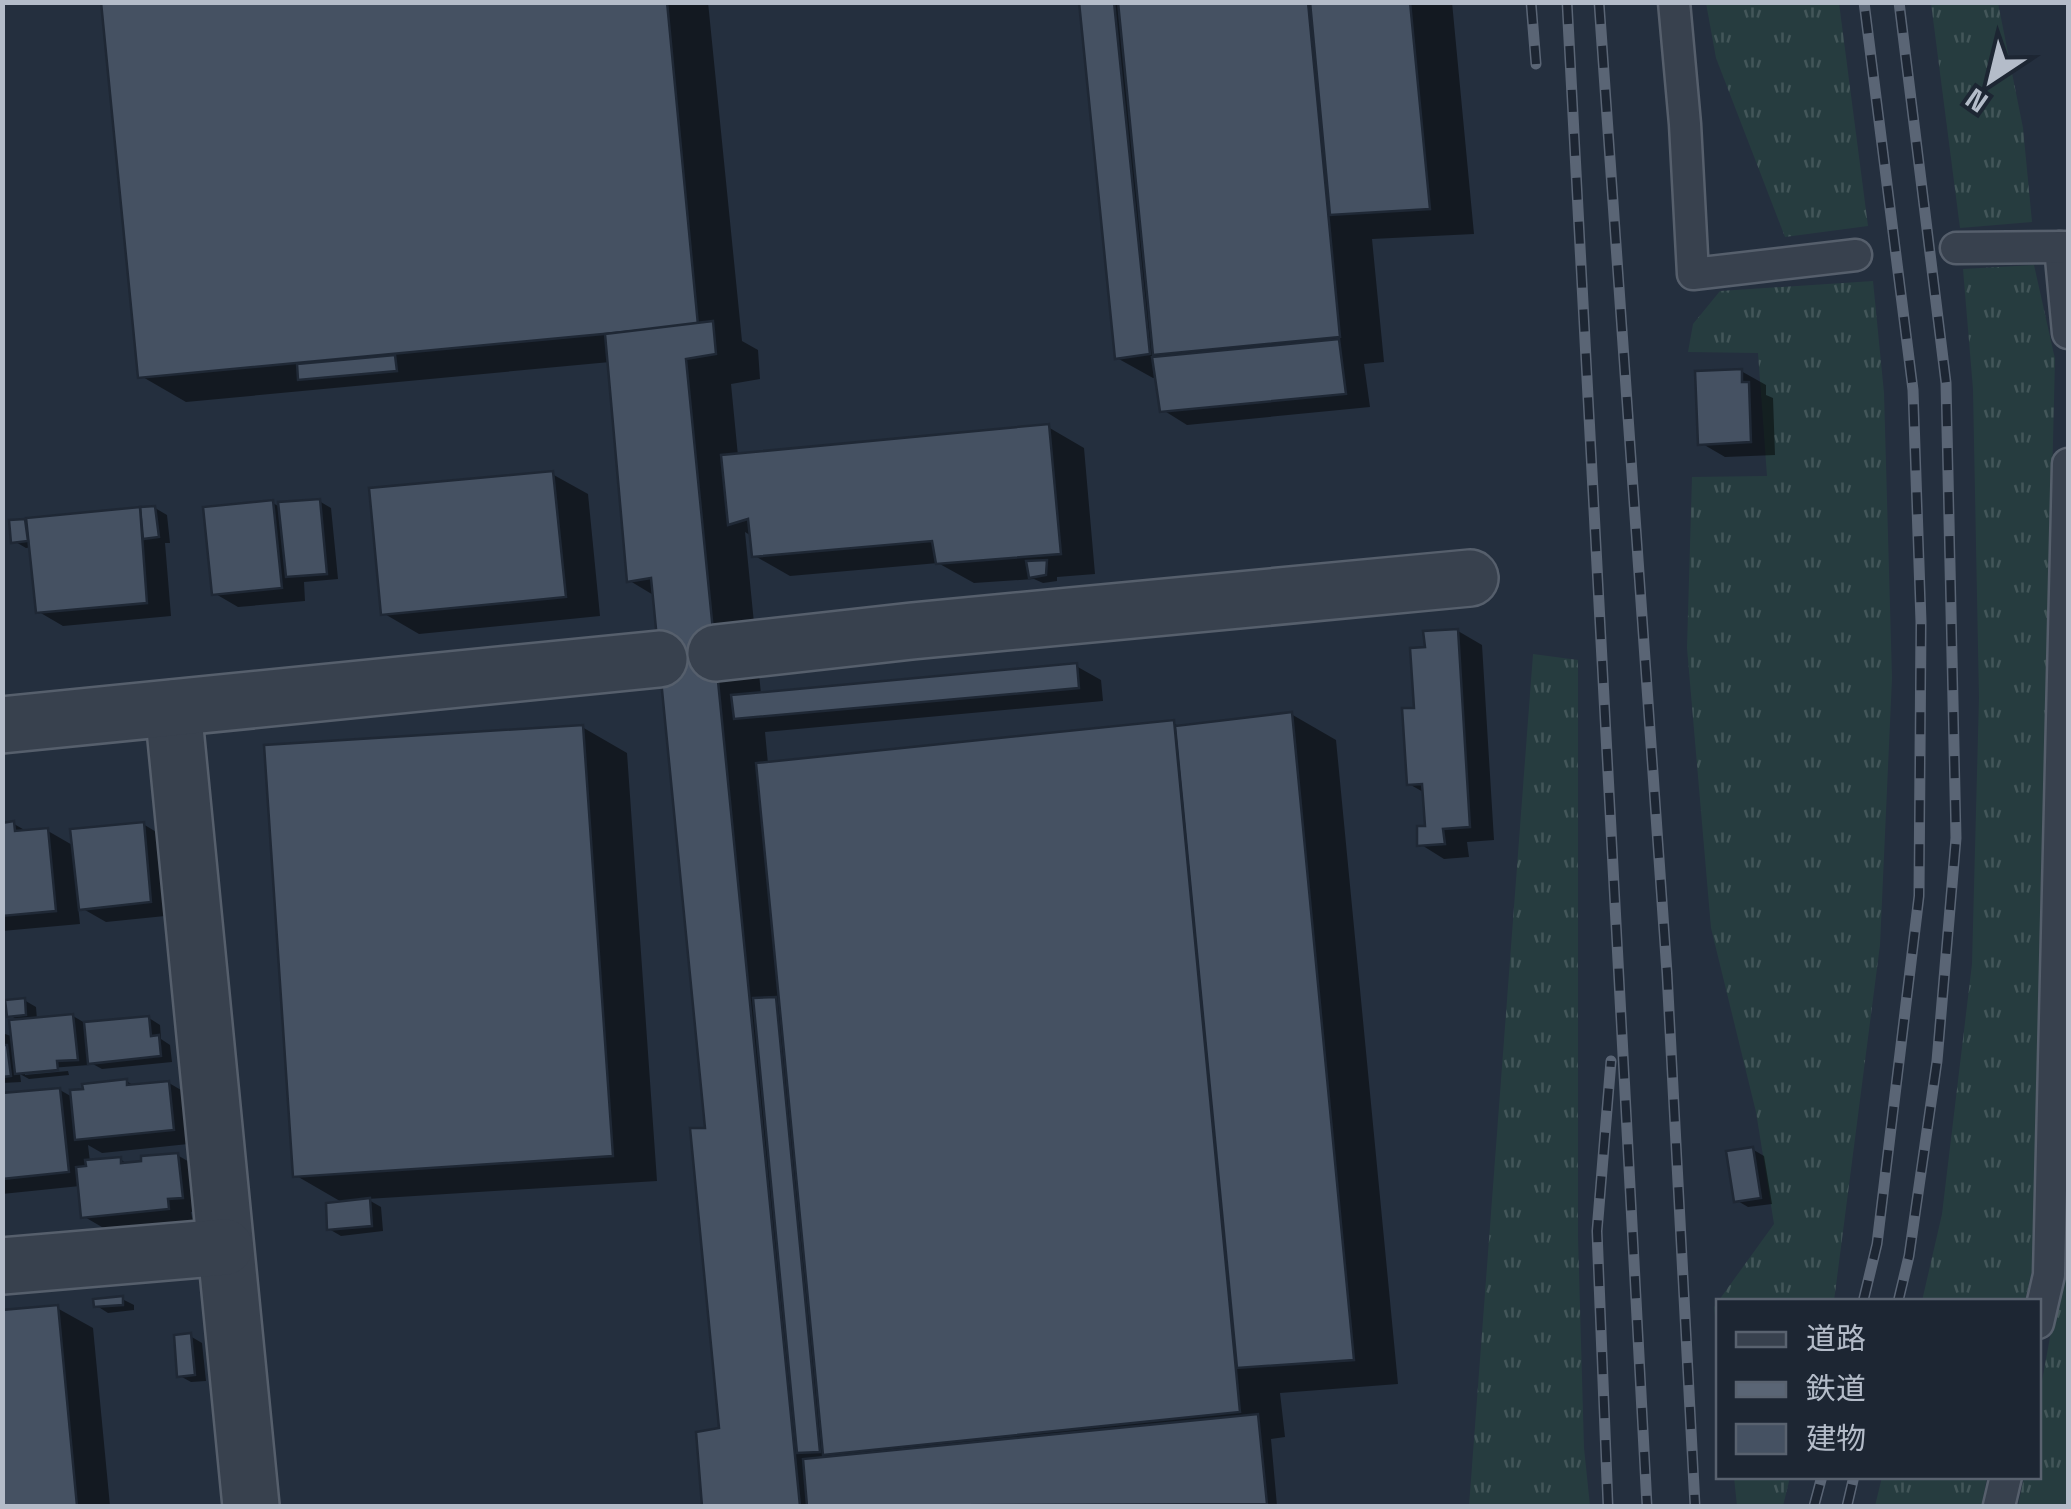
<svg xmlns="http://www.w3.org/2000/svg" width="2071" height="1509" viewBox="0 0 2071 1509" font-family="'Space Grotesk','Noto Sans JP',sans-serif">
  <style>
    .grass { fill: url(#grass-tufts) }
    .shadow { fill: #0007 }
    .building { fill: #455162; stroke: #1f2835; stroke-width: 2.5 }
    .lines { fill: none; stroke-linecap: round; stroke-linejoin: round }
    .lane-casing { stroke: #565f6c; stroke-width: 35 }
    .street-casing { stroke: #565f6c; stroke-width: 60 }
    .lane { stroke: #38414e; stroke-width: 30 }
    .street { stroke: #38414e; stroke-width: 55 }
    .rail-casing { stroke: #5a6575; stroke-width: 11 }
    .rail { stroke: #1d2633; stroke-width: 8; stroke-dasharray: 22; stroke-linecap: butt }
  </style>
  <defs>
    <pattern id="grass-tufts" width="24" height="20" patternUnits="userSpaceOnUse" patternTransform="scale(2.5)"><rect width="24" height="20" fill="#263c3f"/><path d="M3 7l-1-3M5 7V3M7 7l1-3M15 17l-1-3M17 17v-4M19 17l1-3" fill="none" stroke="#435659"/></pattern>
  </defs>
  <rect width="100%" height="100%" fill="#242f3e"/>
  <g class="grass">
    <polygon points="1706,3 1839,3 1868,226 1785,237 1716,58"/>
    <polygon points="1931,3 1998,3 2023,128 2032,222 1960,228"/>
    <polygon points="2034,265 2055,359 2033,1268 2025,1301 1922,1301 1942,1214 1972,964 1979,698 1973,389 1963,269"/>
    <polygon points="1873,281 1884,393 1892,678 1880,945 1834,1301 1718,1302 1718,1344 1714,1307 1774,1224 1756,1112 1711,928 1687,648 1692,477 1767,476 1758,353 1688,352 1693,324 1720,291"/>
    <polygon points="1533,654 1578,660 1578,1237 1584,1448 1590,1506 1469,1506"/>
    <polygon points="2068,940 2068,1506 2018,1506 2024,1477 2038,1476 2039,1397 2060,1283"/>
    <polygon points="1734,1477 1790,1477 1783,1506 1737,1506"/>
    <polygon points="1882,1477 1882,1476 1987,1477 1982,1506 1875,1506"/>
  </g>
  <g class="shadow">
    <polygon points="104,2 708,2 742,341 758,350 760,379 731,384 738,456 1048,427 1084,448 1095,574 1057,577 1057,581 1043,583 1034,579 974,583 938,563 790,576 755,556 753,537 745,532 761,694 1076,666 1101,680 1103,701 765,732 768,764 1173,723 1182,728 1291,714 1336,740 1398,1384 1280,1393 1285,1437 1271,1439 1277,1506 705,1506 699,1434 722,1430 708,1130 655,596 630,581 610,362 186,402 141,376"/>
    <polygon points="1081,2 1452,2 1474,234 1372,239 1384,362 1364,364 1370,407 1187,425 1163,410 1158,377 1153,378 1117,358"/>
    <polygon points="1741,371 1766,385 1766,395 1773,398 1775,455 1725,457 1701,443"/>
    <polygon points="552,474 588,494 600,616 419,634 383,613"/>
    <polygon points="319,501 331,508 338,579 304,582 305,601 238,607 214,593 273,503 281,508"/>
    <polygon points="155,508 167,515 170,543 165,543 171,616 63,626 39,612 32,547 26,548 14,541 25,521 30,524 139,510 143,512"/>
    <polygon points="1458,631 1482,645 1494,840 1467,842 1469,857 1444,859 1420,844 1428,828 1425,793 1409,784 1416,710 1427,649"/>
    <polygon points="582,727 627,753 657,1181 367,1199 381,1207 383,1231 341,1236 329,1229 345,1204 295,1175"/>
    <polygon points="14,824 28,832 48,831 74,846 143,824 168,839 175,915 106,922 78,906 80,924 2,931 2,825"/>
    <polygon points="24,1000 36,1007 37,1020 73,1016 85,1023 149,1018 160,1025 161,1039 170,1045 172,1062 102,1069 89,1062 89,1065 25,1070 25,1075 68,1071 69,1075 29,1079 20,1074 21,1082 2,1083 2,1033 14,1037 20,1021 9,1015"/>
    <polygon points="126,1081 135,1086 169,1083 193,1097 198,1143 102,1153 88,1145 90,1162 120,1159 129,1165 177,1155 202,1169 206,1211 191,1212 193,1222 107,1230 83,1216 80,1186 2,1194 2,1096 60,1090 74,1098"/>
    <polygon points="1752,1149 1764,1156 1772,1204 1748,1207 1736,1200"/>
    <polygon points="122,1299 134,1305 134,1310 108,1313 97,1306"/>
    <polygon points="57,1308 93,1328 110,1506 2,1506 2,1313"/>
    <polygon points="190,1336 202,1343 206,1381 191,1382 180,1376"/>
  </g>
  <g class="building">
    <polygon points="101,2 667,2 698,325 138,378"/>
    <polygon points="1079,2 1114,2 1150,354 1115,359"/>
    <polygon points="1118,2 1308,2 1340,337 1153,355"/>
    <polygon points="1310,2 1410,2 1430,209 1330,215"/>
    <polygon points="713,321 716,354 686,359 800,1506 702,1506 696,1432 719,1428 690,1128 705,1128 651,578 627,582 605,334"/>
    <polygon points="1339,339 1346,394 1160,412 1152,357"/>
    <polygon points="395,355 397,371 298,380 297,364"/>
    <polygon points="1742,369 1742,382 1749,382 1751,442 1698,445 1695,371"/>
    <polygon points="1049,424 1061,554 936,564 932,541 752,557 748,519 728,525 721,455"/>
    <polygon points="553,471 566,597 381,615 369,488"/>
    <polygon points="320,499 327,574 286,577 278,502"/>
    <polygon points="273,500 282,588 212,595 203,507"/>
    <polygon points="155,506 159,537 143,539 140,507"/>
    <polygon points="140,507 147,603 36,613 26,518"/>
    <polygon points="25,519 28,541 11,543 9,520"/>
    <polygon points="1047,560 1046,575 1029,578 1026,561"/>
    <polygon points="1458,629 1470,827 1443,829 1445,844 1417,846 1417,826 1425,826 1422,784 1407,785 1402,708 1414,708 1410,648 1425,647 1423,631"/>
    <polygon points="1077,663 1079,688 734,719 731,695"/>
    <polygon points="1292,712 1354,1360 1237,1368 1175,726"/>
    <polygon points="1174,720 1240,1412 823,1455 756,763"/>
    <polygon points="583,725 613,1156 293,1177 264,745"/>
    <polygon points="14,821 15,831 48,828 56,911 2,916 2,823"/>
    <polygon points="144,822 151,902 79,910 70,829"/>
    <polygon points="776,997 820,1452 797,1453 753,998"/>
    <polygon points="25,998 26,1015 7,1017 5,1000"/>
    <polygon points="73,1014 78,1060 57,1061 58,1070 15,1074 9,1020"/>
    <polygon points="149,1016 151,1036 159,1035 161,1056 88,1064 84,1022"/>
    <polygon points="2,1045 7,1045 11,1076 2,1077"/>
    <polygon points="127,1079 127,1085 169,1081 174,1130 75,1140 70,1090 83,1089 82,1084"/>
    <polygon points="60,1088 69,1172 2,1179 2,1093"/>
    <polygon points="1753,1147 1761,1198 1734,1202 1726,1151"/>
    <polygon points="178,1153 183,1198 168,1199 169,1209 81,1218 76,1167 86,1166 85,1160 121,1157 121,1163 141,1161 141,1156"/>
    <polygon points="370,1198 372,1226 327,1230 326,1203"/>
    <polygon points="123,1296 123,1305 94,1307 93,1299"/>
    <polygon points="58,1305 77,1506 2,1506 2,1310"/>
    <polygon points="191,1333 195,1375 177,1377 174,1335"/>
    <polygon points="1258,1414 1267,1504 807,1506 803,1459"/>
  </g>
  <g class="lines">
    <defs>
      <g id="lane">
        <polyline points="1674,2 1685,124 1693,274 1856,255"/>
        <polyline points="2060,247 2068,333"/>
        <polyline points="1956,248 2068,247"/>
        <polyline points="2038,1323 2049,1275 2068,464"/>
        <polyline points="1999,1506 2006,1476"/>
      </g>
      <g id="street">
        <polyline points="716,653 912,631 1470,578"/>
        <polyline points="173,708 251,1506"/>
        <polyline points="2,725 659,659"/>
        <polyline points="2,1266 225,1247"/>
      </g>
    </defs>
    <use href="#lane" class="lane-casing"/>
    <use href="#street" class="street-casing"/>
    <use href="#lane" class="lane"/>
    <use href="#street" class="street"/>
    <defs>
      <g id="rail">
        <polyline points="1531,2 1536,64"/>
        <polyline points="1567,2 1647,1506"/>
        <polyline points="1599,2 1667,973 1695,1506"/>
        <polyline points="1863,1302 1877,1244 1919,896 1921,622 1913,390 1864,2"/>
        <polyline points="1898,1302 1909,1256 1937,1061 1956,838 1946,383 1899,2"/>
        <polyline points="1608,1506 1597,1231 1611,1061"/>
        <polyline points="1814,1506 1822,1476"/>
        <polyline points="1847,1506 1854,1476"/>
      </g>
    </defs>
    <use href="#rail" class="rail-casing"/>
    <use href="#rail" class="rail"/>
  </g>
  <rect width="2071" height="1509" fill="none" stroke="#b4bcc9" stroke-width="10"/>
  <rect x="1716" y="1299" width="325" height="180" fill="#1d2633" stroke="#59626f" stroke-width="2.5"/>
  <rect x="1736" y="1332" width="50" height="15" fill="#38414e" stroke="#59626f" stroke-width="2.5"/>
  <text x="1806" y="1349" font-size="30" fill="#b4bcc9">道路</text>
  <rect x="1736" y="1382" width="50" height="15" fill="#5a6575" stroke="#59626f" stroke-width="2.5"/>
  <text x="1806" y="1399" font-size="30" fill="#b4bcc9">鉄道</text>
  <rect x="1736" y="1424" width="50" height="30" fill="#455162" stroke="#59626f" stroke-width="2.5"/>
  <text x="1806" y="1449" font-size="30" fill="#b4bcc9">建物</text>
  <g transform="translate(1991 80) rotate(215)" stroke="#1d2633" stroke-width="8" paint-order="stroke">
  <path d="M0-8L18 38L0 25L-18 38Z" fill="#b4bcc9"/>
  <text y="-15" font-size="28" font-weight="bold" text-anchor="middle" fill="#b4bcc9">N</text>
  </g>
</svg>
